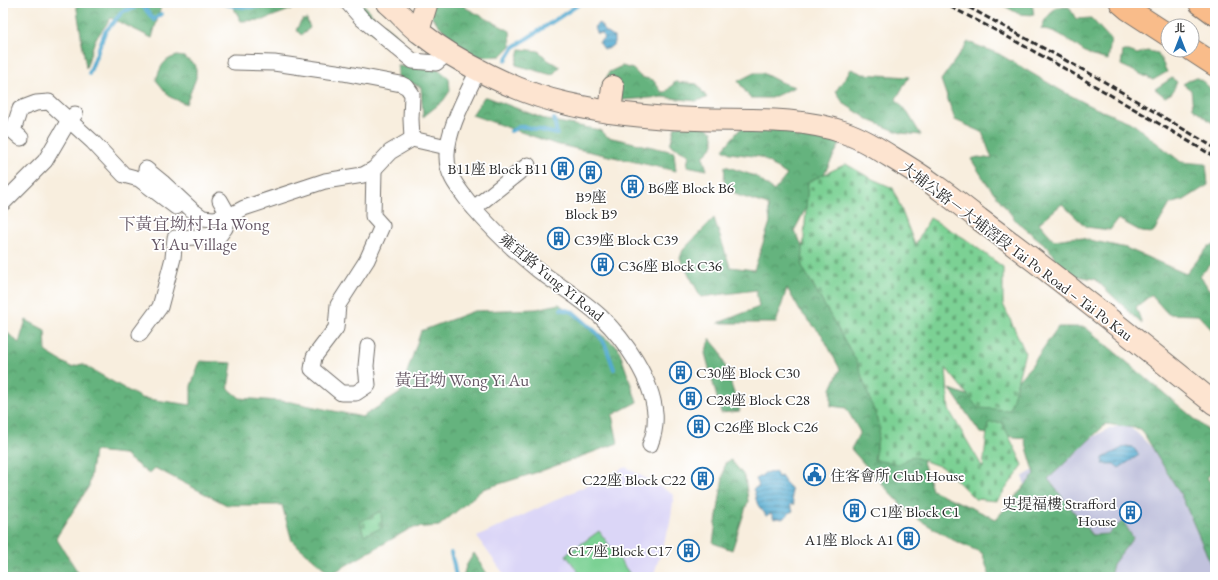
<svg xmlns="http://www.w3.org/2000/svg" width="1218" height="580" viewBox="0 0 1218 580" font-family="'EB Garamond','Noto Serif TC',serif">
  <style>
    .built { fill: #dbd6f7 }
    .industrial { fill: #c1c2dd }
    .forest { fill: url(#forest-crowns); stroke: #486f54 }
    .cemetery { fill: url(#cemetery-stones); stroke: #547e60 }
    .garden { fill: #7cd194; stroke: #547e60 }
    .water { fill: url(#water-rules); stroke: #3f6a7e }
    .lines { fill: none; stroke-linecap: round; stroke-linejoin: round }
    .stream { stroke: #53aad0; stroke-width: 4 }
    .minor-casing { stroke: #736f6a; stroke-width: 17 }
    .secondary-casing { stroke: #736f6a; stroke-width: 24 }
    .motorway-casing { stroke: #736f6a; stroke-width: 24 }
    .minor { stroke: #fff; stroke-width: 15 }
    .secondary { stroke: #fde4d0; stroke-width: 22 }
    .motorway { stroke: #f9bc8a; stroke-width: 22 }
    .rail { stroke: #2b2b2b; stroke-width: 3; stroke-dasharray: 6 3; stroke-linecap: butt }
    .labels { text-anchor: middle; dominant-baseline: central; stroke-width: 3.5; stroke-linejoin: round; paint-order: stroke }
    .poi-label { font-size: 15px; fill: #2b2b2b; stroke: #fff; text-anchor: start }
    .street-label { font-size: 15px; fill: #2b2b2b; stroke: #fff }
    .quarter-label { font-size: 17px; fill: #655764; stroke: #fff }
  </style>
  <defs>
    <pattern id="forest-crowns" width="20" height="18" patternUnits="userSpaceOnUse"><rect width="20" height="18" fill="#65b37e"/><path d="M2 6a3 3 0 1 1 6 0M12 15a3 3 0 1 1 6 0" fill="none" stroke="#539267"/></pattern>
    <pattern id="cemetery-stones" width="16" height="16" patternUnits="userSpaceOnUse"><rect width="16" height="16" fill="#7cd194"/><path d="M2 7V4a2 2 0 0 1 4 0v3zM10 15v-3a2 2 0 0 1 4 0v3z" fill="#66aa79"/></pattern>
    <pattern id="water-rules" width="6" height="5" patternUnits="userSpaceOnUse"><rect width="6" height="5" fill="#53aad0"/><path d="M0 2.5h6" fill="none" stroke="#458ba9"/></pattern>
  </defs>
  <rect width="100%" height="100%" fill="#fff"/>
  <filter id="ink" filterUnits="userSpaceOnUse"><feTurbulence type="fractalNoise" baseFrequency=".025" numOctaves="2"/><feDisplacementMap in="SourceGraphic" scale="8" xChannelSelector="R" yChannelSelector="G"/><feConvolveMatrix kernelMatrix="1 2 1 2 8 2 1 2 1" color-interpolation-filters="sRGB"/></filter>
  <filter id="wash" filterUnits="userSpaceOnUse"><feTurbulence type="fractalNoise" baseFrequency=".012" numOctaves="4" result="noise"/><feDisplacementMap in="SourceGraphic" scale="16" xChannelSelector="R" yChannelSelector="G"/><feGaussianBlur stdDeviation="0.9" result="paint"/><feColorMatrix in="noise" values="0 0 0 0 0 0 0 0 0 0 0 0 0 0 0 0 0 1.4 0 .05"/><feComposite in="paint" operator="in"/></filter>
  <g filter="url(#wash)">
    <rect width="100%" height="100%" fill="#f8eede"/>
    <polygon class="built" points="626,467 674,495 670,523 653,577 506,577 477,537"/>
    <polygon class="industrial" points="1119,426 1129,427 1137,433 1199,494 1215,577 1064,577 1022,477 1106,430"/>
    <g class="forest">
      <polygon points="76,3 162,3 152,38 111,18 95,40 86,68"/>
      <polygon points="231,3 308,3 263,20 241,21"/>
      <polygon points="342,3 363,3 372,15 398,36 385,44"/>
      <polygon points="432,3 463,3 466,8 510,31 511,46 501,56 478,57 454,42 428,13"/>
      <polygon points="999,3 1032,3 1034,15 1019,14"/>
      <path d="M1056,7H1069L1076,19L1091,18L1111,40L1108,60C1101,58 1093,57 1087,53C1073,45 1059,29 1041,29L1045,20Z"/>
      <polygon points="307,19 310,28 301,35 296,30 302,20"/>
      <polygon points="968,42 999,54 1062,91 1095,108 1132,123 1181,162 1206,164 1208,185 1184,200 1170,204 1153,233 1142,232 1118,219 1110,230 1086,227 1062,204 1039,223 1054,240 1076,237 1126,248 1186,274 1209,246 1215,245 1215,261 1200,275 1208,288 1215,294 1215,333 1198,315 1168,314 1151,295 1136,307 1142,324 1095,279 1064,274 1048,247 1017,222 985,181 971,159 978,157 992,159 982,132 955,120 941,80"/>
      <polygon points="520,49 539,51 548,60 560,67 552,75 516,65"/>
      <polygon points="1123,51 1129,51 1137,54 1147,51 1158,53 1167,72 1153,80 1121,65"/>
      <path d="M177,56L184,57L196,66V78L186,104L170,97L156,80C161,67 162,60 177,56Z"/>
      <polygon points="398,66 438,69 449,78 450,91 443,101 423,117 421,87 398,78"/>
      <polygon points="622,66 633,69 641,77 653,80 662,92 666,92 675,82 697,84 707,98 696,101 663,97 622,100 603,86 609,72"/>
      <polygon points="851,69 863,74 909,77 896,99 909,115 921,135 901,133 871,121 843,103 836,91"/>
      <polygon points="754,73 763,73 780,82 795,87 771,98 750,98 738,81"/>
      <path d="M1195,77C1218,88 1215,102 1215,125L1193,108L1191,90L1183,84Z"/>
      <polygon points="1172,78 1177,82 1172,93 1165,97 1155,89"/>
      <polygon points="484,97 487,97 547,120 600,130 608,137 674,152 676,171 555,144 472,115"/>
      <polygon points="815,120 843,138 794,231 914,434 932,490 996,519 1035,474 1024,438 980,433 950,389 995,405 1031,366 1058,327 1085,327 1215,436 1215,469 1207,478 1215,485 1215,577 1205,550 1181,495 1141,429 1106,424 1048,479 1092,535 1108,534 1123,521 1133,538 1113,564 1110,577 990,577 982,553 953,540 911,515 881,483 851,449 860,432 846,408 831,406 831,389 840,369 822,335 800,311 787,288 776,323 718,323 759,307 756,290 701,297 680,258 683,250 714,218 730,267 754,270 770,222 768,205 737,195 724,183 725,166 755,176 774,191 787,175 761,157 730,153 723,149 740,129"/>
      <polygon points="699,121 712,131 714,144 703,157 707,170 687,166 689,154 670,145 675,127"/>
      <polygon points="559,304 618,347 637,402 612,415 618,443 541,471 483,489 439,526 411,528 331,574 292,541 282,505 227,505 155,468 149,474 123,454 94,451 89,486 56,538 81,577 3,577 3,329 19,343 26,320 45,330 46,352 71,367 82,364 141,398 191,405 191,386 200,361 232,363 228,388 240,398 291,402 362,417 400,393 421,331 474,311 537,309"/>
      <polygon points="710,339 720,351 740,411 721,413 705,353"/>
      <polygon points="731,460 745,477 748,501 732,550 713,543 725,463"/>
      <polygon points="474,553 489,577 463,577 466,566"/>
    </g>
    <g class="cemetery">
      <polygon points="846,164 870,178 893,188 915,245 930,218 964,238 1003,267 1003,304 1025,352 1010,410 978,408 946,368 949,410 983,468 988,423 1002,422 1023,465 997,501 975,499 944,468 912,456 900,464 874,460 880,428 857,362 802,266 808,182"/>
      <polygon points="381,511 382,528 364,535 360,522"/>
    </g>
    <polygon class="garden" points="599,531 632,577 582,577 566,555"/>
    <g class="water">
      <polygon points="599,23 606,32 614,37 614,44 608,49 604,49 599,42 604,38 601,33 598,34 594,27"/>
      <polygon points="1126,446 1133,447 1139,455 1119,468 1114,464 1103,464 1103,458"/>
      <path d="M775,471L778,477L781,476L785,482L791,488L792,498L794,504L790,505L793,511C789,512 787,517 782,519L778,518L774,519L771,513L766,516C764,511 760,509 758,505C755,499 756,494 753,489L759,486L756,479C763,477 763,470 772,473Z"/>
    </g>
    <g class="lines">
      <g class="stream">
        <path d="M225,4C244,8 253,9 271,3"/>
        <polyline points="142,5 154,20 161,14"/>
        <polyline points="506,60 514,47 581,3"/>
        <polyline points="89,74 105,32 123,11 134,8"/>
        <polyline points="511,131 519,127 526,127 557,134 554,119"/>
        <polyline points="561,309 573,312 597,333 605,344 614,369"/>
        <polyline points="451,553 454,565 456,577"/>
      </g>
    </g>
  </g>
  <g filter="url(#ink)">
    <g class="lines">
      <defs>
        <g id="minor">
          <polyline points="348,3 362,19 413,61 436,63 449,52"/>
          <polyline points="234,62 274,63 343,73 401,84 407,87 412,94 411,119 412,139"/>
          <path d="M478,70C467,94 446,132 447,157C447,177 460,190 471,205C491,228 514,251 538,270C559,286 582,299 601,317C625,340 652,379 655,413C656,424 654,435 650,445"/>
          <polyline points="21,138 13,131 20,109 36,103 49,102 93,142 124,175 139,179 176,207"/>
          <polyline points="146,169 162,182 192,210 203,218 213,219 229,216 244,208 325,181 363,175 374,169 390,152 412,139 447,147"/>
          <polyline points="3,203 45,161 69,120 75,114"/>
          <polyline points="474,208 528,165"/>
          <polyline points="140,334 160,307 173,258 175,238 219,236 225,228 229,216 220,200"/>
          <polyline points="368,346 366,366 368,385 356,393 341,393 312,369 314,357 336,328 338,305 367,260 382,226 373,216 374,169"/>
        </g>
        <g id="secondary">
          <path d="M388,3C399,12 408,24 419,32C458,63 520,94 568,104C610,114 654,118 696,119C744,121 796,116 843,132C861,138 877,148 893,158C908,167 923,176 937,187C951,197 965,208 979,219C1059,278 1137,341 1215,404"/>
          <polyline points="418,31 426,5"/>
          <polyline points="610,112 613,87"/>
        </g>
        <g id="motorway">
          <polyline points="1121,3 1128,9 1168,35"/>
          <polyline points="1200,3 1215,14"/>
          <polyline points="1192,50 1215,65"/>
        </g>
      </defs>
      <use href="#minor" class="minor-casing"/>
      <use href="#secondary" class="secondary-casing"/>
      <use href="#motorway" class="motorway-casing"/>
      <use href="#minor" class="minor"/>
      <use href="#secondary" class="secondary"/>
      <use href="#motorway" class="motorway"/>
      <g class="rail">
        <path d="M943,3C1036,50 1126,104 1215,157"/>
        <polyline points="961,3 1098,78 1215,148"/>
      </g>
    </g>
  </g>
  <defs>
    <symbol id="building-ring" viewBox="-11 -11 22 22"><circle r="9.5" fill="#fff" stroke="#1f6fb2" stroke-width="1.5"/><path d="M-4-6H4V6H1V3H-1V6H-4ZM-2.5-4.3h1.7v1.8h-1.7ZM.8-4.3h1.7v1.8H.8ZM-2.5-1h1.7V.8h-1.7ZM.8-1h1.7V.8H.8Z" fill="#1f6fb2"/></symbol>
    <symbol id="civic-ring" viewBox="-11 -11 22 22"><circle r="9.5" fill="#fff" stroke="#1f6fb2" stroke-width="1.5"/><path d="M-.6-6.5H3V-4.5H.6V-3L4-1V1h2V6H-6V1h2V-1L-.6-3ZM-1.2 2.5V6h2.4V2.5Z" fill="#1f6fb2"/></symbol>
  </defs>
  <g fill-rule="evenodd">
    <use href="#building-ring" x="550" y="156" width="25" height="25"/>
    <use href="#building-ring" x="578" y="160" width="25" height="25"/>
    <use href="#building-ring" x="620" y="174" width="25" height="25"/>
    <use href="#building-ring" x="546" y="226" width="25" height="25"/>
    <use href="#building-ring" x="590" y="252" width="25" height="25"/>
    <use href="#building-ring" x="668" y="360" width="25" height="25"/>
    <use href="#building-ring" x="678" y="386" width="25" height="25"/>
    <use href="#building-ring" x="686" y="414" width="25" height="25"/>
    <use href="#civic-ring" x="802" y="462" width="25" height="25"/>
    <use href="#building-ring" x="690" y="466" width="25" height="25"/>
    <use href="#building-ring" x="842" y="498" width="25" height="25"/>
    <use href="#building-ring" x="1118" y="500" width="25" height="25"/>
    <use href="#building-ring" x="896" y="526" width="25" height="25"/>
    <use href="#building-ring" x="676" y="538" width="25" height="25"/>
  </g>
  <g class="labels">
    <g class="poi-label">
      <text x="548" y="168" text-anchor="end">B11座 Block B11</text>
      <text x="648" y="187">B6座 Block B6</text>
      <text x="591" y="196" text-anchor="middle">B9座<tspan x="591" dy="17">Block B9</tspan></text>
      <text x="574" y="239">C39座 Block C39</text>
      <text x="618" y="265">C36座 Block C36</text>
      <text x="696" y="372">C30座 Block C30</text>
      <text x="706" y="399">C28座 Block C28</text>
      <text x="714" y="426">C26座 Block C26</text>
      <text x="830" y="475">住客會所 Club House</text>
      <text x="686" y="479" text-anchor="end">C22座 Block C22</text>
      <text x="1116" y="503" text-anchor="end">史提福樓 Strafford<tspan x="1116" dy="17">House</tspan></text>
      <text x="870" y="511">C1座 Block C1</text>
      <text x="894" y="539" text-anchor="end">A1座 Block A1</text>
      <text x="672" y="550" text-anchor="end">C17座 Block C17</text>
    </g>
    <g class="street-label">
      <text transform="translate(1017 251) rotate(37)">大埔公路－大埔滘段 Tai Po Road – Tai Po Kau</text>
      <text transform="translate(552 277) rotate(39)">雍宜路 Yung Yi Road</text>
    </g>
    <g class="quarter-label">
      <text x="194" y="224">下黃宜坳村 Ha Wong<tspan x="194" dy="20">Yi Au Village</tspan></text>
      <text x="462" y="380">黃宜坳 Wong Yi Au</text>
    </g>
  </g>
  <rect width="1218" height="580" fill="none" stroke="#fff" stroke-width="16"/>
  <g transform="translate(1180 38)"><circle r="19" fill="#ffffff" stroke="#aaaaaa"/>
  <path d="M0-3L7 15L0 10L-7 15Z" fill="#1f6fb2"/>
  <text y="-6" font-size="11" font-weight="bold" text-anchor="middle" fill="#2b2b2b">北</text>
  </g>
</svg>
